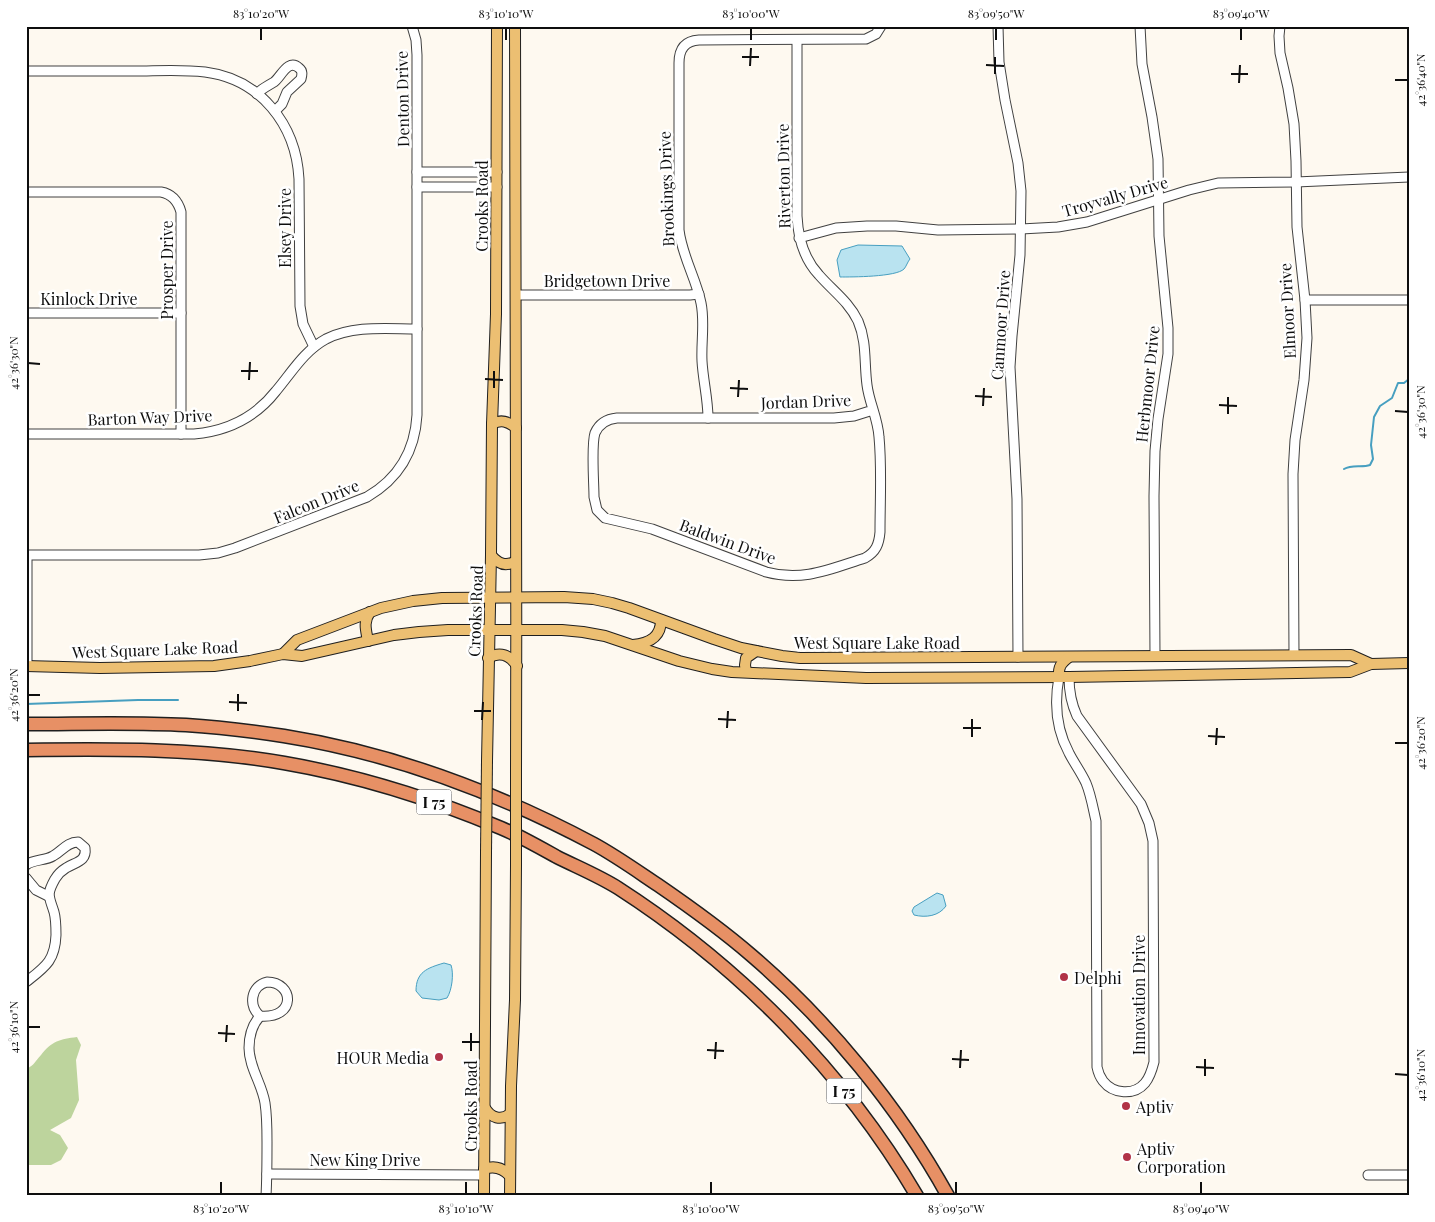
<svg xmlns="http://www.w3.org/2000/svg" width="1435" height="1222" viewBox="0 0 1435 1222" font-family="'Playfair Display',serif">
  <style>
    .forest { fill: #bdd49d }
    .water { fill: #b9e3f0; stroke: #479fc0 }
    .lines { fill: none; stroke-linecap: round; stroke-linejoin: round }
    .stream { stroke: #479fc0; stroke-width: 2 }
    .minor-casing { stroke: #414141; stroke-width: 11 }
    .major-casing { stroke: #1f1f1f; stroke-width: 12 }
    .highway-casing { stroke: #1f1f1f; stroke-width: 15 }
    .minor { stroke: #fff; stroke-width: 9 }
    .major { stroke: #ecbf72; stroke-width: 10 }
    .highway { stroke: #e79065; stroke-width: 12 }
    .major-bridge-casing { stroke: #1f1f1f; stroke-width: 12; stroke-linecap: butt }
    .major-bridge { stroke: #ecbf72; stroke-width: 10 }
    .ticks { fill: none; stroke: #0e0e0e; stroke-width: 2 }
    .poi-dot { fill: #b13348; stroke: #fff; stroke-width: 2 }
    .labels { text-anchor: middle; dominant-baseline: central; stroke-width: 5; stroke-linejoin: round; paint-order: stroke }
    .shield { fill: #fff; stroke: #565656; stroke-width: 1 }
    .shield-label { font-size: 15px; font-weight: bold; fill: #0e0e0e }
    .street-label { font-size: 16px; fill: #0e0e0e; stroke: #fff }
    .poi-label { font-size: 16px; fill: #0e0e0e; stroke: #fff; text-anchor: start }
    .neatline { fill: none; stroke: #0e0e0e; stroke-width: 2 }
    .ticks-label { font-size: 12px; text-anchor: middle; fill: #0e0e0e }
  </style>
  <rect width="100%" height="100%" fill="#fef9f0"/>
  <path class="forest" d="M77,1037L81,1045L76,1060L79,1100L71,1118L50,1130L60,1135L68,1148L61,1160L51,1165H26V1069C35,1065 35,1061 41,1055C52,1041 60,1039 77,1037Z"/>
  <g class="water">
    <path d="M858,245L902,246L910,259C908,261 906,267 904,269C896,277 852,277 840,277L837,260L841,250Z"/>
    <path d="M937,893L943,895L946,906C939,916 926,918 914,915L912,911L914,907Z"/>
    <path d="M444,963L451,965C454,974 452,990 447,998L439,1000L422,998L416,991C416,972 427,968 444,963Z"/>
  </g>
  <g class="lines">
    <g class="stream">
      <path d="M1344,469C1352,464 1362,468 1370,465L1373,459L1371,445L1374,417L1380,406L1392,398L1398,383H1404L1409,379"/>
      <polyline points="26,704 138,700 178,700"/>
    </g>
    <defs>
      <g id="minor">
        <polyline points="998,26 999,62 1005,100 1018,163 1021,191 1020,255 1012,336 1010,367 1017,499 1018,657"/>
        <polyline points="1140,26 1142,64 1152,117 1158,159 1159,236 1168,328 1168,354 1158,419 1155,451 1154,496 1155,656"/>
        <polyline points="1280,26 1279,36 1280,53 1288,88 1294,124 1296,161 1297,227 1305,300 1307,338 1304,380 1295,440 1293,474 1294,655"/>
        <path d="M797,40V216C798,237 804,259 819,275C833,291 849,302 858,321C867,342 864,363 867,385C869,402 878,419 879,437C882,468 880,500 880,532C879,544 876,552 865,558C830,569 803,582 766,572L652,529L605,518L597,510L594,497C594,483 591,445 595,433C599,424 607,419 617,418H834L854,416L873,410"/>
        <path d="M26,71C62,71 97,71 133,71C156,71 181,69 205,72C260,79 296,124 299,179L300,306L303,324L314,347"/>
        <path d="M257,94C262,88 268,86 274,82C281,77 288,58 299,68C303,71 302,75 301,79L287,92L282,104L275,111"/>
        <polyline points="417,172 497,172"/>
        <polyline points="417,187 497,187"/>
        <path d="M26,192H161C172,194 178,201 181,212V434"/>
        <polyline points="799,238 836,228 867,226 896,226 938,230 1021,229 1058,227 1087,222 1189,190 1218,183 1296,182 1409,177"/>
        <polyline points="516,295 690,295 699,294"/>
        <polyline points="1305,300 1409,300"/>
        <polyline points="26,313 181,313"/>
        <path d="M708,418C708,399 703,380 702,361C701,342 705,322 701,303C696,278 682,256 679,230V63C679,49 685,41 699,40L866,39L876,34L881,26"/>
        <path d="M26,434H194C227,431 255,418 276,391C292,372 304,351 326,339C354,325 387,329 417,329"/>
        <path d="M26,555H199L218,553L235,548L367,497C398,479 415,451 417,415V55L416,40L412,26"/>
        <polyline points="27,555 27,666"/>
        <path d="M1059,677C1054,704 1056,729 1069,753C1074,763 1081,772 1086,783C1091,795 1093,808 1096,821L1097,1067C1098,1072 1100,1077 1103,1081C1113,1094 1134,1096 1145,1083C1150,1077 1152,1070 1154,1062L1153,841L1149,823L1141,804L1077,716C1071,703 1069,691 1069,677"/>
        <path d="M26,865C34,859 45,861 53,856C62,851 67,842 78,842L85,848C87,862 75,862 66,868C61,871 58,874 55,879C46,895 49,896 54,912C56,919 56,927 56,935C55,961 45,967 26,982"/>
        <polyline points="26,878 36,890 48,896"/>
        <path d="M267,982C294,982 297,1019 260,1016C248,1005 251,986 267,982Z"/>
        <path d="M260,1016C252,1025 249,1036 249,1048C249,1067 262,1084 265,1103C267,1116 267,1129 267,1142C267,1160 267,1178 266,1196"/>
        <polyline points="267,1174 484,1175"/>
        <polyline points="1368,1175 1409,1175"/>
      </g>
      <g id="major">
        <path d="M515,26C515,275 517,524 516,773"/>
        <path d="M492,424C501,419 508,421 516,428"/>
        <path d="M491,555C498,564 506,567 516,561"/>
        <path d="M368,641C366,630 363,622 370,612"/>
        <path d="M633,645C650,643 661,637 661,620"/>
        <polyline points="283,654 297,640 381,608 413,601 442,598 564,597 593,599 612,603 629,608 714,639 741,648 782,656 800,658 1351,655 1371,664"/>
        <path d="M488,658C500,651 510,655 517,666"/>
        <polyline points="26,666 100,668 214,666 250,661 283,654 302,656 394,635 419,632 448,630 562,630 583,632 605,636 679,661 712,669 732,672 866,678 1069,677 1350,672 1371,664 1409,663"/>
        <polyline points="746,672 745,665 746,658 756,651"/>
        <path d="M1059,677C1058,667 1061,663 1069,657"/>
        <polyline points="487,761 491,555 492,424 496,314 497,26"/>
        <path d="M485,1108C491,1118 501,1121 510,1114"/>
        <path d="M484,1169C495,1165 503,1168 510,1176"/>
        <polyline points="484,1196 486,853"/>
        <polyline points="510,1196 511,1086 515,1000 516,865"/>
      </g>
      <g id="highway">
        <path d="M26,724C79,724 133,722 186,725C218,727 251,731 284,736C391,753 498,793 594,844C616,856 637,871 658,885C690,907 721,929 751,955C828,1021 898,1106 948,1196"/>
        <path d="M26,750C112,749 199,748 284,763C360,776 430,798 501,828C520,836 539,847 557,857C577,867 599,876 618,888C739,966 844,1072 917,1196"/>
      </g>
    </defs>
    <use href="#minor" class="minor-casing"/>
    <use href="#major" class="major-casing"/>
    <use href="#highway" class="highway-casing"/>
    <use href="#minor" class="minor"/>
    <use href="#major" class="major"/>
    <use href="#highway" class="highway"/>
    <defs>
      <g id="major-bridge">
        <polyline points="486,853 487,761"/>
        <polyline points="516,865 516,773"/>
      </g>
    </defs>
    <use href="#major-bridge" class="major-bridge-casing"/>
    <use href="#major-bridge" class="major-bridge"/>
  </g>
  <path class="ticks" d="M261,40V28M506,40V28M751,40V28M996,40V28M1241,40V28M742,57H759M986,65L1004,66M750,66L751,48M995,74V57M1231,74H1248M1395,80H1408M1239,83L1240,65M28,363L40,364M241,371H258M485,379L503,380M249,380L250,362M494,388V371M730,388L748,389M975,396L992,397M738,397L739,380M1219,405L1237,406M983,406L984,388M1395,411L1408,412M1228,414V397M28,695H40M229,702L247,703M238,711V694M474,711H491M718,719L736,720M482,720L483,702M727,728L728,711M963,728H981M1208,736L1225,737M972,737V719M1395,743H1408M1216,745L1217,728M28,1027H40M218,1033L235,1034M226,1042L227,1025M462,1042H480M707,1050L724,1051M471,1051V1033M715,1059L716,1042M952,1059L969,1060M1196,1067L1214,1068M960,1068L961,1050M1395,1074L1408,1075M1205,1076V1059M221,1194V1182M466,1194V1182M711,1194V1182M956,1194V1182M1201,1194V1182"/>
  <g class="poi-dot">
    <circle cx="1064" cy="977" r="5"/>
    <circle cx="439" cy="1057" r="5"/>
    <circle cx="1126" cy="1106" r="5"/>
    <circle cx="1127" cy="1157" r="5"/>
  </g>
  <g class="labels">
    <g class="shield">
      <rect x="416.5" y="789.5" width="35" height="25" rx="4"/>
      <rect x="826.5" y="1078.5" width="35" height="25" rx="4"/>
    </g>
    <g class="shield-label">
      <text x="434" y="802">I 75</text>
      <text x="844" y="1091">I 75</text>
    </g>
    <g class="street-label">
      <text transform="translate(402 99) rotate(-91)">Denton Drive</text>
      <text transform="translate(783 176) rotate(-91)">Riverton Drive</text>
      <text transform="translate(666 189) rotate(-92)">Brookings Drive</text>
      <text transform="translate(1115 196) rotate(-16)">Troyvally Drive</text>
      <text transform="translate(481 206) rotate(-90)">Crooks Road</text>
      <text transform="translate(284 228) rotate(-90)">Elsey Drive</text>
      <text transform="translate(166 270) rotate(-90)">Prosper Drive</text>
      <text x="607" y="280">Bridgetown Drive</text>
      <text x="89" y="298">Kinlock Drive</text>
      <text transform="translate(1287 311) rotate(-93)">Elmoor Drive</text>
      <text transform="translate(1000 325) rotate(-86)">Canmoor Drive</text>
      <text transform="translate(1147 384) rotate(-84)">Herbmoor Drive</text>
      <text transform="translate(806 401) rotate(-2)">Jordan Drive</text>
      <text transform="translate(150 417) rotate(-2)">Barton Way Drive</text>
      <text transform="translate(316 501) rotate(-22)">Falcon Drive</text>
      <text transform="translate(728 541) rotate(20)">Baldwin Drive</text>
      <text transform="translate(475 611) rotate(-88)">Crooks Road</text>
      <text x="877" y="642">West Square Lake Road</text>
      <text transform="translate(155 649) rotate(-2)">West Square Lake Road</text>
      <text transform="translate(1138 995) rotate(-90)">Innovation Drive</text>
      <text transform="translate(470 1106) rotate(-90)">Crooks Road</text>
      <text x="365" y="1159">New King Drive</text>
    </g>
    <g class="poi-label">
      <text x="1074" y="977">Delphi</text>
      <text x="429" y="1057" text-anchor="end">HOUR Media</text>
      <text x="1136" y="1106">Aptiv</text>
      <text x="1137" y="1148">Aptiv<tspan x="1137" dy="18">Corporation</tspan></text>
    </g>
  </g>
  <rect width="1435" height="1222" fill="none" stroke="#ffffff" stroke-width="55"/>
  <rect x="28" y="28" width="1380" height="1166" class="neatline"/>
  <g class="ticks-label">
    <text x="261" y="18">83°10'20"W</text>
    <text x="506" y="18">83°10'10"W</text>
    <text x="751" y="18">83°10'00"W</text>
    <text x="996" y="18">83°09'50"W</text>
    <text x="1241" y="18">83°09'40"W</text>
    <text transform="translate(1421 80) rotate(-90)" y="4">42°36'40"N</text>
    <text transform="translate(14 363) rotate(-90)" y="4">42°36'30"N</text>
    <text transform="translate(1421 412) rotate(-90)" y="4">42°36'30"N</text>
    <text transform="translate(14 695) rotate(-90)" y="4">42°36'20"N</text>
    <text transform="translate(1421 743) rotate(-90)" y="4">42°36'20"N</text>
    <text transform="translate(14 1027) rotate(-90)" y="4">42°36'10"N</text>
    <text transform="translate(1421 1075) rotate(-90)" y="4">42°36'10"N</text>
    <text x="221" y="1213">83°10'20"W</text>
    <text x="466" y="1213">83°10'10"W</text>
    <text x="711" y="1213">83°10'00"W</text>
    <text x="956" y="1213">83°09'50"W</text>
    <text x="1201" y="1213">83°09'40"W</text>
  </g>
</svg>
